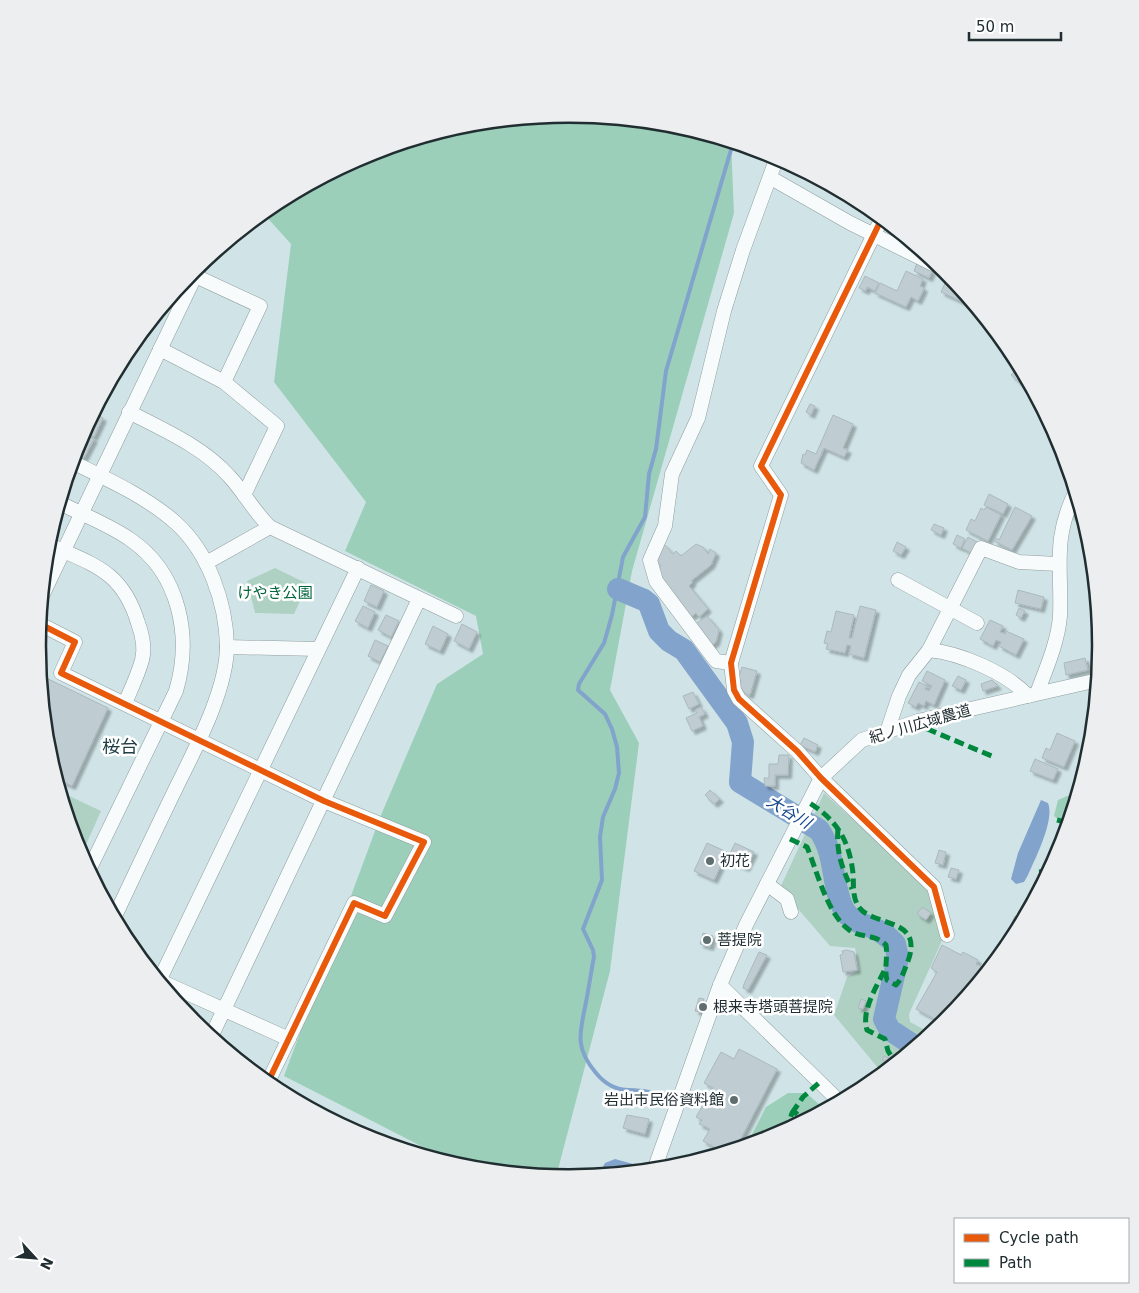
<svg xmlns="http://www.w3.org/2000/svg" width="1139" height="1293" viewBox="0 0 1139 1293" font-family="'DejaVu Sans','Noto Sans JP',sans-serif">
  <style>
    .green { fill: #afd1c3 }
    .forest { fill: #9ccfb9 }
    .water { fill: #81a3cc }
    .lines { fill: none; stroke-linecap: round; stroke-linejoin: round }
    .stream { stroke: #81a3cc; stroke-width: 4 }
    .river { stroke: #81a3cc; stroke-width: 22 }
    .building { fill: #bfcdd2; stroke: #abb9bd; filter: url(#shadow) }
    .minor-casing { stroke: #8d9c9f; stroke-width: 15 }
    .minor { stroke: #f8fbfb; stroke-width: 14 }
    .quiet { stroke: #00873e; stroke-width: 5; stroke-dasharray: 10 5; stroke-linecap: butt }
    .cycleway-casing { stroke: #fff; stroke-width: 9 }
    .cycleway { stroke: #e8590c; stroke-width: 6 }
    .poi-dot { fill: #5e6e71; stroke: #fff; stroke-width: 2 }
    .labels { text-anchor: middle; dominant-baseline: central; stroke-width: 5; stroke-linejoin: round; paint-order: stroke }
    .park-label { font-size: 15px; fill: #00653d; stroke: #fff }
    .street-label { font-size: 15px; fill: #212e31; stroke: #fff }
    .poi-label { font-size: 15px; fill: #212e31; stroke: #fff; text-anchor: start }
    .water-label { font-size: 16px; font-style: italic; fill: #154990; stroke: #fff }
    .quarter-label { font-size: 18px; fill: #203f44; stroke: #fff }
    .rim { fill: none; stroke: #212e31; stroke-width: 2.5 }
  </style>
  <defs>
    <filter id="shadow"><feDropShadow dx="3.5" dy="3.5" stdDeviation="1" flood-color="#0004"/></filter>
  </defs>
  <rect width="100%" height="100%" fill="#d0e4e7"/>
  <g class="green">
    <polygon points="275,568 308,584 294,614 255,613 247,581"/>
    <polygon points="61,792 101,811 81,856 78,850"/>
    <polygon points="824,793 928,888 942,937 941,943 909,1014 910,1022 932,1034 883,1074 834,1015 847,977 859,970 855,948 830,946 780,888"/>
  </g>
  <g class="forest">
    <polygon points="570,115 674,125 731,142 734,213 632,571 610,690 639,743 610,971 556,1177 465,1168 425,1156 425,1148 284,1076 381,815 437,684 483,654 476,616 345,551 366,502 274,382 291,244 263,213 274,204 366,155 466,125"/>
    <polygon points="1079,791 1068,827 1054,816 1058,800"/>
    <polygon points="788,1093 806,1093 826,1110 773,1138 746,1146 766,1107"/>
  </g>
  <g class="water">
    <path d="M1041,800L1048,803C1055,820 1035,859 1028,875L1024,882L1016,884L1011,879L1018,853Z"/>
    <polygon points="1058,830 1067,830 1061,850 1036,898"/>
    <polygon points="615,1159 633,1164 632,1172 616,1174 617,1167 613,1167 604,1175 598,1176 605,1163"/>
  </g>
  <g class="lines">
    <path class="stream" d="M666,1104C657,1090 644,1091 629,1090C615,1090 605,1084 596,1073C574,1047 580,1033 586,1002C589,987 591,972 594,957L593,950L583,929L602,880L600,837L603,817L615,789L619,773L617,747L612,729L605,714L578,690L579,684L604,643L612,615L623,557L645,517L649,474L656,449L666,371L733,143"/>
    <path class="river" d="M618,589L644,600L649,604L659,631L669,641L684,650L737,723L743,742L740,782L819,830C837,856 831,886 844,910C851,922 862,923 873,928C882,931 888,937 895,944L898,958L884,1019L890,1030L916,1047"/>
  </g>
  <g class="building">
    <polygon points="917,263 932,271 929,278 914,271"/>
    <polygon points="906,271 923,279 920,286 924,288 922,293 918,301 911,297 906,307 875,293 880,283 897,291"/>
    <polygon points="865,276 879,283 875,291 867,287 866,291 859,288"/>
    <polygon points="946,281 959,287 966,295 963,302 941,292"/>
    <polygon points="1019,366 1027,379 1022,385 1011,375"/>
    <polygon points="810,404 815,406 811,415 806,412"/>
    <polygon points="94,413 103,418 94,437 84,432"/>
    <polygon points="833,415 853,424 843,448 848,450 844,457 824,448 814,470 801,463 803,454 805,455 807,450 816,454"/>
    <polygon points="83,433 94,439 84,458 75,453"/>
    <polygon points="989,494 1008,504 1003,514 984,505"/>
    <polygon points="1078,499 1085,521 1084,522 1070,515"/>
    <polygon points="986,507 1001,515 988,541 966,530 971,519 975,521 981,508 984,510"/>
    <polygon points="1015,507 1032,516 1012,550 994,541 996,538 999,540"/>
    <polygon points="934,524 944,528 941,535 931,530"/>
    <polygon points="957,535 965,539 961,548 953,544"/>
    <polygon points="968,537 977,542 971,553 962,548"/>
    <polygon points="897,542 906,547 901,555 893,551"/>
    <polygon points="664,544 673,554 676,551 681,556 696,544 703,547 708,554 710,549 716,553 711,565 691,581 693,582 689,586 708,609 699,617 696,613 691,617 656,571 661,566 657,561"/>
    <polygon points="371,585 384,591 377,607 364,601"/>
    <polygon points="1018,590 1044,597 1041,609 1015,603"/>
    <polygon points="363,606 375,612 368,628 355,621"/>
    <polygon points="860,606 876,610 864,658 849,654 851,646 847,645 845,653 826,649 828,644 824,643 827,631 831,632 836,611 854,615 849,638 852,638"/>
    <polygon points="1019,608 1025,611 1021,618 1016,615"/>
    <polygon points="386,615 399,621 391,637 378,630"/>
    <polygon points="707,616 719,630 716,642 711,646 694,625"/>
    <polygon points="990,620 1003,626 1000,632 1005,634 1006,631 1024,639 1016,655 999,646 1001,642 996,640 993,646 980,639"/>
    <polygon points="462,624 477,632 469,649 454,641"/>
    <polygon points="433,626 448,634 440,651 425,644"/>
    <polygon points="375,640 388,646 380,662 368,656"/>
    <polygon points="1085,658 1088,670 1066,675 1064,663"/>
    <polygon points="742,667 757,671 750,695 746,694 739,686 741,681 738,680"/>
    <polygon points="927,671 945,680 934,705 926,701 924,706 918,703 916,707 908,703 919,682 927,686 925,689 929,691 932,686 922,681"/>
    <polygon points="40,675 108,708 72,786 56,779 48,750"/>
    <polygon points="958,676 966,680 961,690 952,686"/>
    <polygon points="992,680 998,686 983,691 981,684"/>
    <polygon points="693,692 699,704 689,709 683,696"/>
    <polygon points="701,707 705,714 699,717 703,726 692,731 686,718 697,713 695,710"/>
    <polygon points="1057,733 1075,741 1064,767 1042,758 1046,748 1050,750"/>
    <polygon points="804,738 818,745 815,752 800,745"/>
    <polygon points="779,755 789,755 788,775 775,775 775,786 765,786 764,778 769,778 769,764 778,764"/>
    <polygon points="1035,759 1058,769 1053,780 1030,771"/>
    <polygon points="710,790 720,799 714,804 705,795"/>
    <polygon points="707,843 727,852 714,880 694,871"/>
    <polygon points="735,843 754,852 746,868 727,860"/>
    <polygon points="939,850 946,852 943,865 935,863"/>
    <polygon points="951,868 959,870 956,879 948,877"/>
    <polygon points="922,907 931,913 926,920 917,914"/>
    <polygon points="1015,916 1023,920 1018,931 1010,927"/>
    <polygon points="703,933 713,936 710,947 700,944"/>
    <polygon points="942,945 961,955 963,952 978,960 976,964 989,970 944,1024 916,1009 937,972 931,968"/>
    <polygon points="847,950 854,952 857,970 843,972 840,955 843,954 842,951"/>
    <polygon points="759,952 767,955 748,990 743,988 744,984"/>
    <polygon points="699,998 704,999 700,1012 695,1011"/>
    <polygon points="861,999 866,1001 863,1009 858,1008"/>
    <polygon points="739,1049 777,1069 735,1150 725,1153 703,1141 710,1129 699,1124 702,1120 696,1117 713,1088 704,1083 721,1052 734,1059"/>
    <polygon points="884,1056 890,1059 889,1063 882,1060"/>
    <polygon points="627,1115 649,1119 645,1134 623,1128"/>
  </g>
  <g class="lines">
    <defs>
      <g id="minor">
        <polyline points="771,178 850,223 945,270"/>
        <polyline points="882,218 761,466 781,495 731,663 734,690 739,699 797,751 821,778 934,887 947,935"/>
        <polyline points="191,274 260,306 224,382"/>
        <polyline points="160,349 224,382 277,426 244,495"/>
        <path d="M129,412C164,430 203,447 229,476C244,492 254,512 270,527L456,616"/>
        <path d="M72,462C107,479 147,497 176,523C209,553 226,603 227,646C227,690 195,749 176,788C155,831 135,874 114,918"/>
        <path d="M60,503C83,515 110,525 131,540C180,574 192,637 176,691L89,870"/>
        <path d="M48,544C93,565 122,570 138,623C142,634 145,649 142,660C138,675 131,689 125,703"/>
        <polyline points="206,563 270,527"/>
        <polyline points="898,580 977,623"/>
        <polyline points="42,596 201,264"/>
        <polyline points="40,624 75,642 61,673 324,801 424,842 385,916 354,903 267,1084"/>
        <polyline points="227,647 318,649"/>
        <path d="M929,650C960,653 1007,673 1028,696"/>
        <polyline points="731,663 716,661 656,581 650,560 665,526 672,474 698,418 724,311 743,250 777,157"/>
        <path d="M1037,693C1046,669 1058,642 1060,616C1062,566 1052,539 1076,491"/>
        <polyline points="887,732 899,696 909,675 929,650 981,548 1019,562 1058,564"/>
        <polyline points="767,884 787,899 791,912"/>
        <polyline points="158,980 289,1039"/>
        <polyline points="159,981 358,568"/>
        <polyline points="720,985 840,1102"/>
        <polyline points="211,1037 419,599"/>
        <polyline points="654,1170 720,985 746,925 821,778 862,740 918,721 1098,680"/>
      </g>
    </defs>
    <use href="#minor" class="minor-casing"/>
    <use href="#minor" class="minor"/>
    <g class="quiet">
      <polyline points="913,723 994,757"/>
      <polyline points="1090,732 1093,733"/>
      <polyline points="1057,820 1069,823"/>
      <path d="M838,829C836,851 842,869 852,889"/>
      <path d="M790,839L807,847C817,871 827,913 848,929C860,939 875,933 886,945C888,958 884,968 887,980L896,985C902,979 905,968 908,961C925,915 868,928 857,904C852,893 854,884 853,873C849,840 837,820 808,802"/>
      <polyline points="1039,872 1050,871"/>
      <path d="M884,971C876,988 861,1011 867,1030L885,1039L888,1051L893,1059L888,1070"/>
      <polyline points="792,1113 803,1097 820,1082"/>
      <polyline points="786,1131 792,1113 796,1113 804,1121"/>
    </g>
    <defs>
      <g id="cycleway">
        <polyline points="882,218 761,466 781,495 731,663 734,690 739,699 797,751 821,778 934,887 947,935"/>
        <polyline points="40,624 75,642 61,673 324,801 424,842 385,916 354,903 267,1084"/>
      </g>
    </defs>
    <use href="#cycleway" class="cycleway-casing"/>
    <use href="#cycleway" class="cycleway"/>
  </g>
  <g class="poi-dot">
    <circle cx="710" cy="861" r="5"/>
    <circle cx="707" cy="940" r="5"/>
    <circle cx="703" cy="1007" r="5"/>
    <circle cx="734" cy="1100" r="5"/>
  </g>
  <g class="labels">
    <g class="park-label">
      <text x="275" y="593">けやき公園</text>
    </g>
    <g class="street-label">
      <text transform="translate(920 724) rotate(-16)">紀ノ川広域農道</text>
    </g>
    <g class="poi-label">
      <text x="720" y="861">初花</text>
      <text x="717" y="940">菩提院</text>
      <text x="713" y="1007">根来寺塔頭菩提院</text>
      <text x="724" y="1100" text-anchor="end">岩出市民俗資料館</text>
    </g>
    <g class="water-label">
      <text transform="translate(789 812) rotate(31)">大谷川</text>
    </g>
    <g class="quarter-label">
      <text x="120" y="746">桜台</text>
    </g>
  </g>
  <path d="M0 0H1139V1293H0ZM46 646a523 523 0 1 1 1046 0a523 523 0 1 1-1046 0Z" fill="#edeeef" fill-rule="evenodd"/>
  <path class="rim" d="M46 646a523 523 0 1 1 1046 0a523 523 0 1 1-1046 0Z"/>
  <rect x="954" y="1218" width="175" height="65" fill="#ffffff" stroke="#a6abad"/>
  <rect x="964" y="1234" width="25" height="8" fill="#e8590c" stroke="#a6abad"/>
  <text x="999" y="1243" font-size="15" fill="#212e31">Cycle path</text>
  <rect x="964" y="1259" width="25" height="8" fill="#00873e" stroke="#a6abad"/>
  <text x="999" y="1268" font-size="15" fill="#212e31">Path</text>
  <g transform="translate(35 1258) rotate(116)" stroke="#ffffff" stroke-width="4" paint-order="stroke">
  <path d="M0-4L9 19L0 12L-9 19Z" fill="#212e31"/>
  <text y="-8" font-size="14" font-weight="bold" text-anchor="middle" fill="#212e31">N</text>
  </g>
  <path d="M969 32v8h92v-8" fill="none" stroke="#212e31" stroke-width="2.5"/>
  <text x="976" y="32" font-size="15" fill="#212e31" stroke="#ffffff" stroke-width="4" paint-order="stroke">50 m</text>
</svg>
